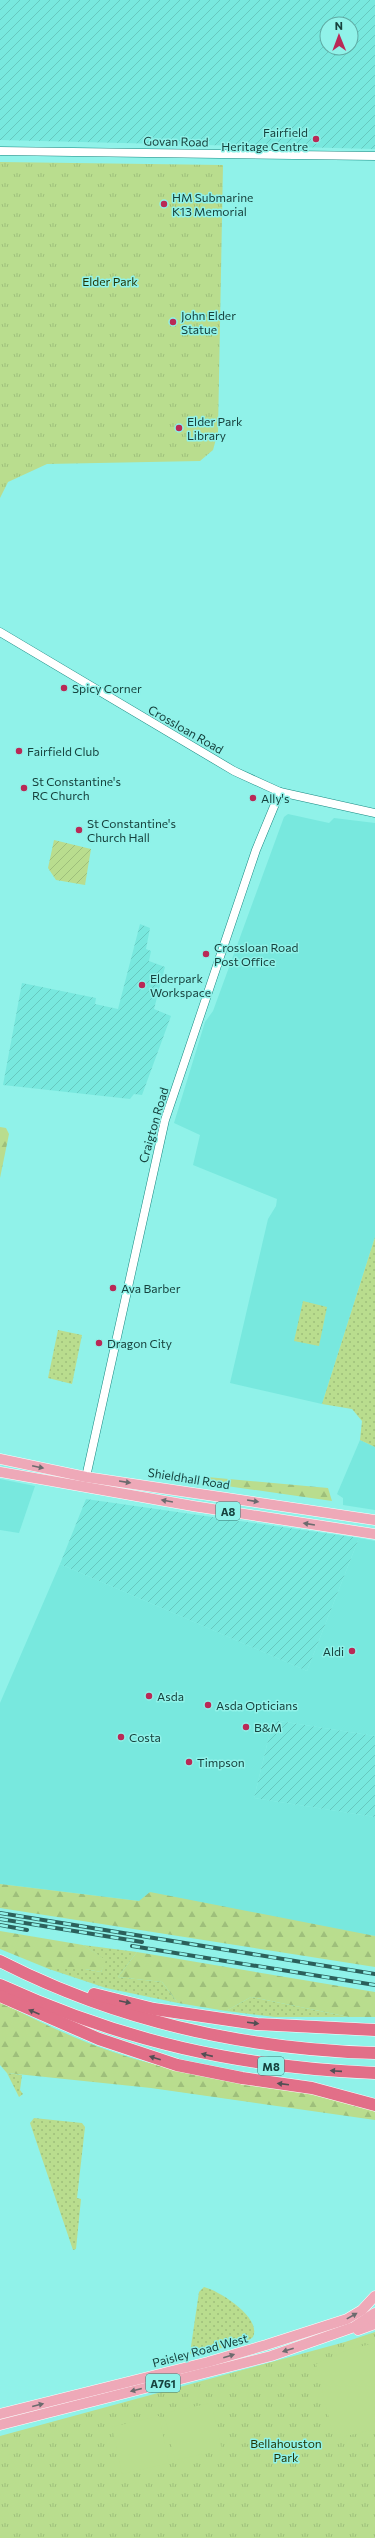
<svg xmlns="http://www.w3.org/2000/svg" width="375" height="2538" viewBox="0 0 375 2538" font-family="Commissioner,sans-serif">
  <style>
    .built { fill: #78e8de }
    .industrial { fill: url(#industrial-furrows); fill-rule: evenodd }
    .grass { fill: url(#grass-dots) }
    .forest { fill: url(#forest-firs) }
    .park { fill: url(#park-tufts) }
    .garden { fill: url(#garden-furrows) }
    .pitch { fill: #b9dd8e }
    .lines { fill: none; stroke-linecap: round; stroke-linejoin: round }
    .minor-casing { stroke: #178881; stroke-width: 9 }
    .major-casing { stroke: #fff; stroke-width: 11 }
    .highway-casing { stroke: #fff; stroke-width: 13 }
    .minor { stroke: #fff; stroke-width: 8 }
    .major { stroke: #eea9b8; stroke-width: 10 }
    .highway { stroke: #e26f88; stroke-width: 12 }
    .rail-casing { stroke: #2b605b; stroke-width: 4 }
    .rail { stroke: #90f2e9; stroke-width: 2.5; stroke-dasharray: 8; stroke-linecap: butt }
    .oneway { fill: #6c6b6e }
    .oneway2 { fill: #534f54 }
    .poi-dot { fill: #b92956; stroke: #90f2e9; stroke-width: 1.5 }
    .labels { text-anchor: middle; dominant-baseline: central; stroke-width: 3; stroke-linejoin: round; paint-order: stroke }
    .shield { fill: #90f2e9; stroke: #3b7671; stroke-width: 1 }
    .shield-label { font-size: 11px; font-weight: bold; fill: #16413d }
    .poi-label { font-size: 12px; fill: #16413d; stroke: #90f2e9; text-anchor: start }
    .street-label { font-size: 12px; fill: #16413d; stroke: #90f2e9 }
    .park-label { font-size: 12px; fill: #233505; stroke: #90f2e9 }
  </style>
  <defs>
    <pattern id="industrial-furrows" width="10" height="10" patternUnits="userSpaceOnUse"><rect width="10" height="10" fill="#78e8de"/><path d="M-1 1l2-2M0 10L10 0M9 11l2-2" fill="none" stroke="#67c8bf"/></pattern>
    <pattern id="grass-dots" width="8" height="8" patternUnits="userSpaceOnUse"><rect width="8" height="8" fill="#b9dd8e"/><path d="M2 2h.1M6 6h.1" fill="none" stroke="#9ebf7b" stroke-width="1.8" stroke-linecap="round"/></pattern>
    <pattern id="forest-firs" width="22" height="20" patternUnits="userSpaceOnUse"><rect width="22" height="20" fill="#b9dd8e"/><path d="M5 1l3.5 6h-7zM16 11l3.5 6h-7z" fill="#9ebf7b"/></pattern>
    <pattern id="park-tufts" width="24" height="20" patternUnits="userSpaceOnUse"><rect width="24" height="20" fill="#b9dd8e"/><path d="M3 7l-1-3M5 7V3M7 7l1-3M15 17l-1-3M17 17v-4M19 17l1-3" fill="none" stroke="#9ebf7b"/></pattern>
    <pattern id="garden-furrows" width="10" height="10" patternUnits="userSpaceOnUse"><rect width="10" height="10" fill="#b9dd8e"/><path d="M-1 1l2-2M0 10L10 0M9 11l2-2" fill="none" stroke="#9ebf7b"/></pattern>
  </defs>
  <rect width="100%" height="100%" fill="#90f2e9"/>
  <g class="built">
    <polygon points="288,814 329,823 334,818 375,823 375,1237 322,1404 230,1383 268,1219 276,1206 277,1199 193,1165 200,1135 174,1123 205,1022 213,1011 284,817"/>
    <polygon points="360,1440 375,1447 375,1510 343,1505 343,1498 337,1494"/>
    <polygon points="0,1479 35,1486 19,1533 0,1530"/>
    <polygon points="359,1538 375,1541 375,1736 273,1720 254,1798 375,1817 375,1936 139,1901 0,1884 0,1703 60,1564 307,1671"/>
  </g>
  <g class="industrial">
    <path d="M0,0H375V149L0,140ZM327,24H351V48H327Z"/>
    <polygon points="140,924 150,928 146,949 151,951 149,961 165,967 154,1009 171,1016 142,1095 134,1094 130,1099 3,1085 22,983 96,998 95,1004 118,1009"/>
    <polygon points="86,1499 359,1538 307,1671 60,1564"/>
    <polygon points="273,1720 375,1736 375,1817 254,1798"/>
  </g>
  <g class="grass">
    <polygon points="375,1237 375,1447 360,1440 362,1421 352,1409 322,1404"/>
    <polygon points="303,1301 327,1307 319,1346 294,1341"/>
    <polygon points="58,1330 82,1335 72,1384 48,1378"/>
    <polygon points="83,1945 137,1952 118,1977 162,1982 178,2003 106,1988 49,1969 85,1969 101,1972 105,1960"/>
    <polygon points="251,1997 349,2017 275,2017 226,2011"/>
    <polygon points="7,2073 22,2075 20,2090 23,2094 19,2097"/>
    <polygon points="34,2118 82,2123 85,2127 77,2198 81,2199 76,2249 73,2250 30,2123"/>
    <path d="M204,2287C220,2291 262,2318 253,2337L249,2340L193,2356L190,2353L199,2292Z"/>
  </g>
  <g class="forest">
    <polygon points="0,1127 6,1128 9,1134 0,1178"/>
    <polygon points="207,1477 328,1488 332,1501 206,1483"/>
    <polygon points="0,1884 139,1901 150,1892 375,1936 375,1967 0,1908"/>
    <polygon points="0,1931 83,1945 106,1960 101,1972 85,1969 49,1969 0,1949"/>
    <polygon points="137,1952 375,1992 375,2017 349,2017 251,1997 226,2011 178,2003 162,1982 118,1977"/>
    <path d="M0,2002C38,2021 76,2040 116,2053C161,2068 209,2078 255,2085C282,2089 358,2094 375,2112V2120L151,2088L7,2073L0,2065Z"/>
  </g>
  <g class="park">
    <polygon points="0,162 223,165 218,432 213,450 200,461 47,464 8,482 0,498"/>
    <polygon points="375,2332 375,2538 0,2538 0,2436 345,2342"/>
  </g>
  <polygon class="garden" points="54,840 91,849 85,885 56,880 48,868"/>
  <g class="pitch">
    <polygon points="375,2343 375,2429 334,2439 316,2364 350,2349"/>
    <polygon points="211,2403 222,2450 175,2460 164,2413"/>
    <polygon points="159,2416 169,2463 122,2474 112,2427"/>
  </g>
  <g class="lines">
    <defs>
      <g id="minor">
        <polyline points="0,151 375,156"/>
        <polyline points="0,632 234,771 280,792 375,813"/>
        <polyline points="86,1477 165,1120 256,850 280,792"/>
      </g>
      <g id="major">
        <polyline points="0,1459 86,1477 375,1520"/>
        <polyline points="0,1472 193,1506 375,1534"/>
        <polyline points="358,2330 375,2324"/>
        <polyline points="0,2414 208,2362 266,2345 347,2319 362,2310 375,2296"/>
        <polyline points="0,2425 271,2356 354,2327 375,2313"/>
      </g>
      <g id="highway">
        <path d="M0,1961C117,2021 244,2049 375,2053"/>
        <path d="M0,1985C125,2042 238,2067 375,2073"/>
        <polyline points="94,1994 154,2009 257,2024 375,2030"/>
        <polyline points="0,1996 99,2039 177,2065 242,2078 312,2088 375,2105"/>
      </g>
    </defs>
    <use href="#minor" class="minor-casing"/>
    <use href="#major" class="major-casing"/>
    <use href="#highway" class="highway-casing"/>
    <use href="#minor" class="minor"/>
    <use href="#major" class="major"/>
    <use href="#highway" class="highway"/>
    <defs>
      <g id="rail">
        <polyline points="0,1913 375,1974"/>
        <polyline points="0,1919 142,1942"/>
        <polyline points="0,1925 27,1930"/>
        <polyline points="132,1946 375,1985"/>
      </g>
    </defs>
    <use href="#rail" class="rail-casing"/>
    <use href="#rail" class="rail"/>
  </g>
  <defs><path id="oneway-solid" d="M-6-.8H1V-3.2L6.5 0L1 3.2V.8H-6Z"/></defs>
  <g class="oneway">
    <use href="#oneway-solid" transform="translate(38 1467) rotate(12)"/>
    <use href="#oneway-solid" transform="translate(125 1482) rotate(9)"/>
    <use href="#oneway-solid" transform="translate(167 1501) rotate(-170)"/>
    <use href="#oneway-solid" transform="translate(253 1501) rotate(9)"/>
    <use href="#oneway-solid" transform="translate(309 1524) rotate(-171)"/>
    <use href="#oneway-solid" transform="translate(352 2316) rotate(-29)"/>
    <use href="#oneway-solid" transform="translate(288 2350) rotate(162)"/>
    <use href="#oneway-solid" transform="translate(229 2356) rotate(-17)"/>
    <use href="#oneway-solid" transform="translate(136 2390) rotate(166)"/>
    <use href="#oneway-solid" transform="translate(38 2405) rotate(-14)"/>
  </g>
  <g class="oneway2">
    <use href="#oneway-solid" transform="translate(125 2002) rotate(12)"/>
    <use href="#oneway-solid" transform="translate(34 2012) rotate(-157)"/>
    <use href="#oneway-solid" transform="translate(253 2023) rotate(7)"/>
    <use href="#oneway-solid" transform="translate(207 2055) rotate(-167)"/>
    <use href="#oneway-solid" transform="translate(155 2058) rotate(-163)"/>
    <use href="#oneway-solid" transform="translate(336 2071) rotate(-176)"/>
    <use href="#oneway-solid" transform="translate(283 2084) rotate(-173)"/>
  </g>
  <g class="poi-dot">
    <circle cx="316" cy="139" r="4"/>
    <circle cx="164" cy="204" r="4"/>
    <circle cx="173" cy="322" r="4"/>
    <circle cx="179" cy="428" r="4"/>
    <circle cx="64" cy="688" r="4"/>
    <circle cx="19" cy="751" r="4"/>
    <circle cx="24" cy="788" r="4"/>
    <circle cx="253" cy="798" r="4"/>
    <circle cx="79" cy="830" r="4"/>
    <circle cx="206" cy="954" r="4"/>
    <circle cx="142" cy="985" r="4"/>
    <circle cx="113" cy="1288" r="4"/>
    <circle cx="99" cy="1343" r="4"/>
    <circle cx="352" cy="1651" r="4"/>
    <circle cx="149" cy="1696" r="4"/>
    <circle cx="208" cy="1705" r="4"/>
    <circle cx="246" cy="1727" r="4"/>
    <circle cx="121" cy="1737" r="4"/>
    <circle cx="189" cy="1762" r="4"/>
  </g>
  <g class="labels">
    <g class="shield">
      <rect x="216" y="1502" width="24" height="18" rx="3"/>
      <rect x="258" y="2057" width="26" height="18" rx="3"/>
      <rect x="146" y="2374" width="34" height="18" rx="3"/>
    </g>
    <g class="shield-label">
      <text x="228" y="1511">A8</text>
      <text x="271" y="2066">M8</text>
      <text x="163" y="2383">A761</text>
    </g>
    <g class="poi-label">
      <text x="308" y="132" text-anchor="end">Fairfield<tspan x="308" dy="14">Heritage Centre</tspan></text>
      <text x="172" y="197">HM Submarine<tspan x="172" dy="14">K13 Memorial</tspan></text>
      <text x="181" y="315">John Elder<tspan x="181" dy="14">Statue</tspan></text>
      <text x="187" y="421">Elder Park<tspan x="187" dy="14">Library</tspan></text>
      <text x="72" y="688">Spicy Corner</text>
      <text x="27" y="751">Fairfield Club</text>
      <text x="32" y="781">St Constantine's<tspan x="32" dy="14">RC Church</tspan></text>
      <text x="261" y="798">Ally's</text>
      <text x="87" y="823">St Constantine's<tspan x="87" dy="14">Church Hall</tspan></text>
      <text x="214" y="947">Crossloan Road<tspan x="214" dy="14">Post Office</tspan></text>
      <text x="150" y="978">Elderpark<tspan x="150" dy="14">Workspace</tspan></text>
      <text x="121" y="1288">Ava Barber</text>
      <text x="107" y="1343">Dragon City</text>
      <text x="344" y="1651" text-anchor="end">Aldi</text>
      <text x="157" y="1696">Asda</text>
      <text x="216" y="1705">Asda Opticians</text>
      <text x="254" y="1727">B&amp;M</text>
      <text x="129" y="1737">Costa</text>
      <text x="197" y="1762">Timpson</text>
    </g>
    <g class="street-label">
      <text transform="translate(176 141) rotate(1)">Govan Road</text>
      <text transform="translate(186 729) rotate(30)">Crossloan Road</text>
      <text transform="translate(153 1125) rotate(-74)">Craigton Road</text>
      <text transform="translate(189 1478) rotate(9)">Shieldhall Road</text>
      <text transform="translate(200 2350) rotate(-15)">Paisley Road West</text>
    </g>
    <g class="park-label">
      <text x="110" y="281">Elder Park</text>
      <text x="286" y="2443">Bellahouston<tspan x="286" dy="14">Park</tspan></text>
    </g>
  </g>
  <g transform="translate(339 36) rotate(359)"><circle r="19" fill="#90f2e9" stroke="#5faba4"/>
  <path d="M0-3L7 15L0 10L-7 15Z" fill="#b92956"/>
  <text y="-6" font-size="11" font-weight="bold" text-anchor="middle" fill="#16413d">N</text>
  </g>
</svg>
